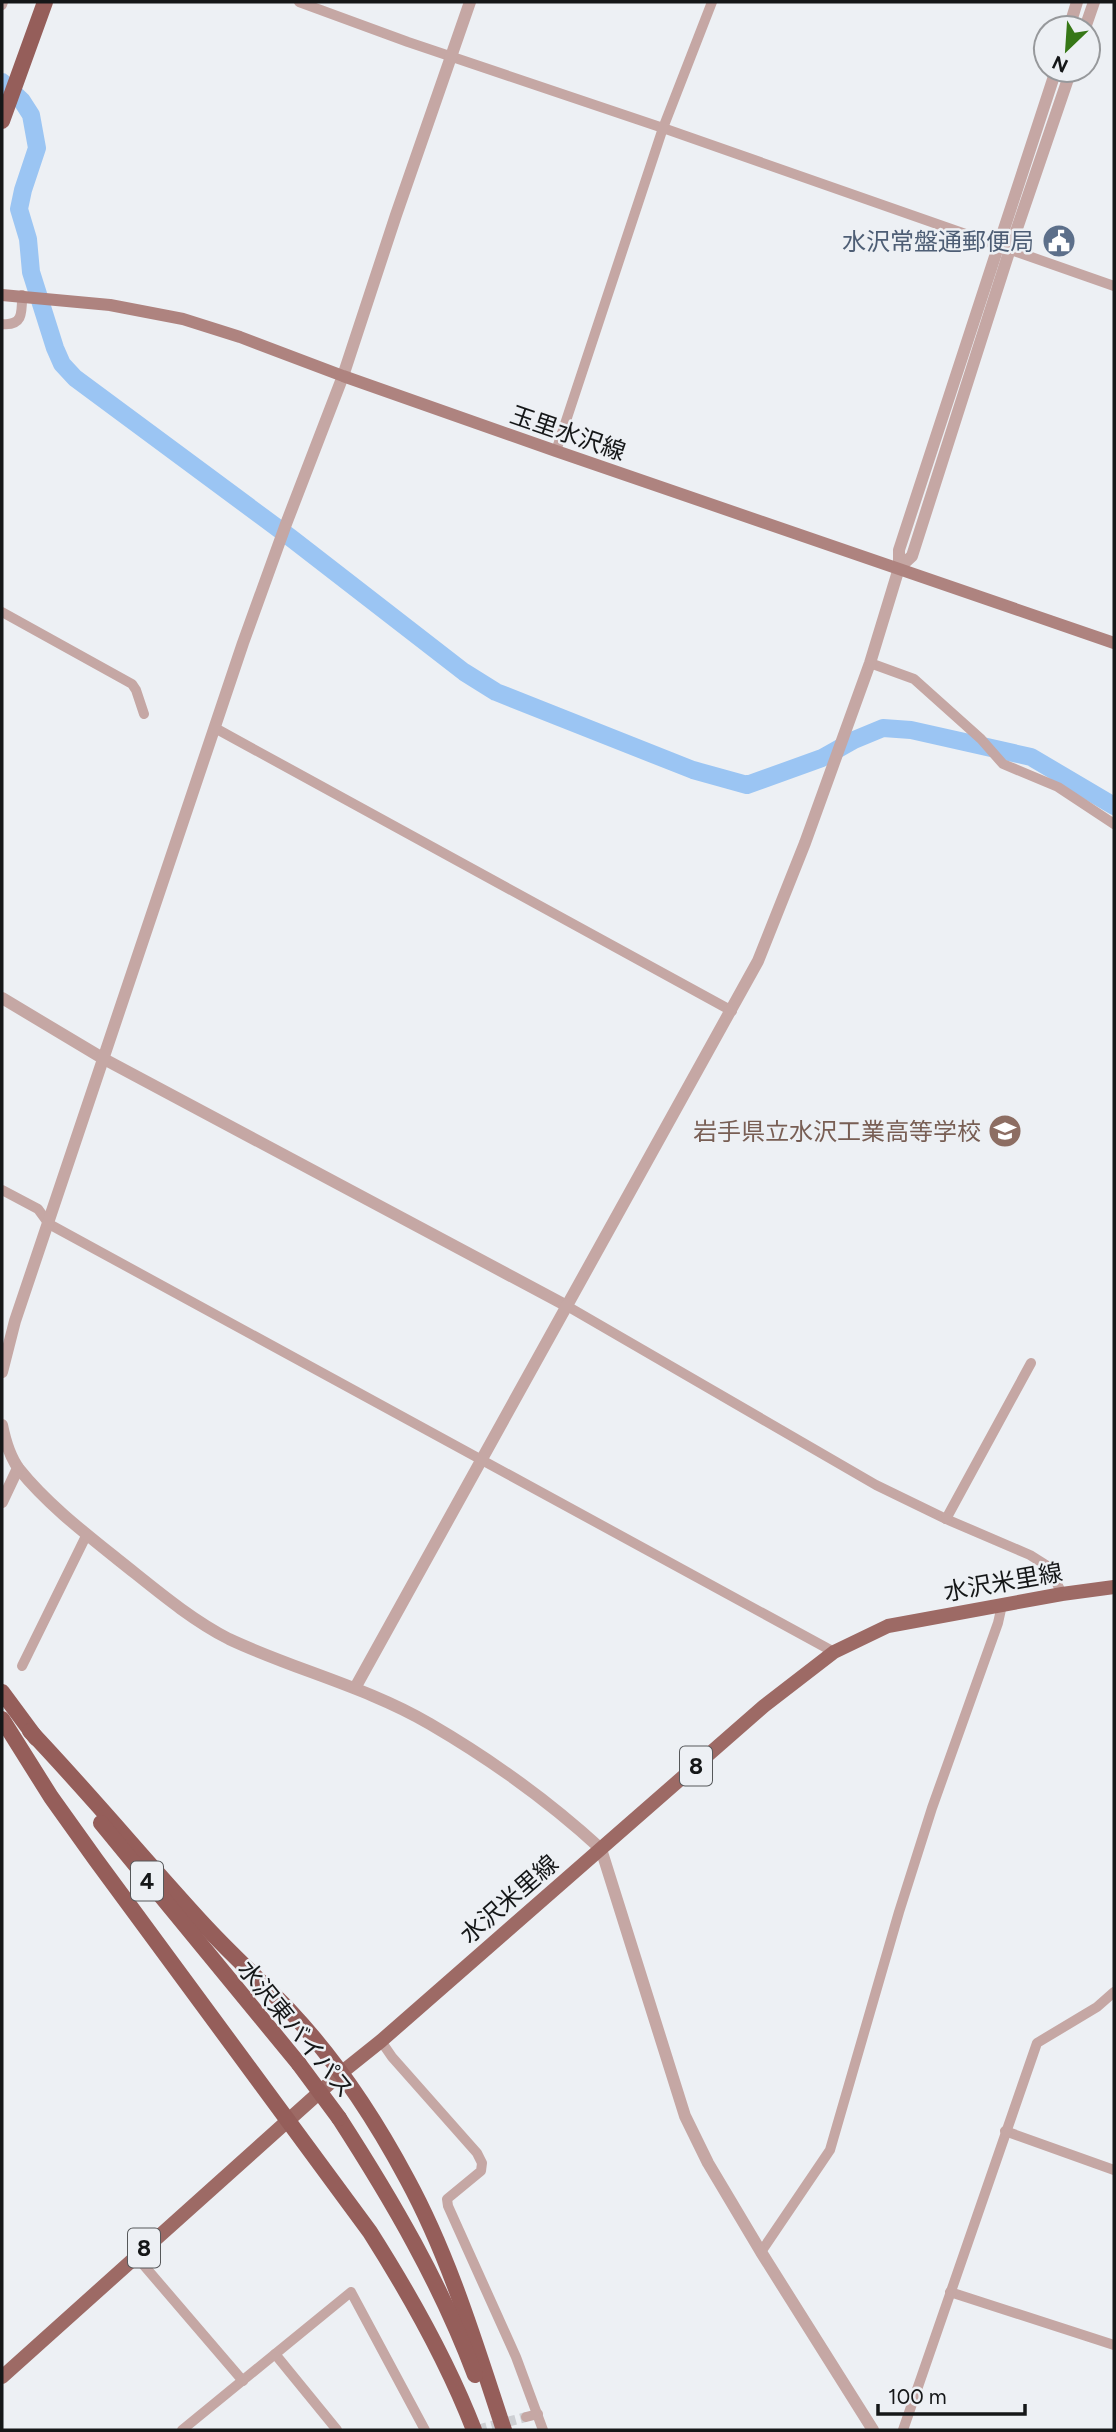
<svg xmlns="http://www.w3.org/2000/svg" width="1116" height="2432" viewBox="0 0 1116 2432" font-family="Figtree,'Noto Sans JP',sans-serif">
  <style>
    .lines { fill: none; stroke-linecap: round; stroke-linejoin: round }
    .river { stroke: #9bc5f3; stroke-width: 18 }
    .minor-tunnel { stroke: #cdcfd3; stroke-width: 10; stroke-dasharray: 10 5; stroke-linecap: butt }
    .minor { stroke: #c5a7a4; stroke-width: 10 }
    .tertiary { stroke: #c5a7a4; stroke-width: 12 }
    .secondary { stroke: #ae837f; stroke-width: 12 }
    .primary { stroke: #9d6a65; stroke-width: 14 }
    .trunk { stroke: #955e5a; stroke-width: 16 }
    .trunk-bridge { stroke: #955e5a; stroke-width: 16 }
    .labels { text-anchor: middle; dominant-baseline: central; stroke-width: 5; stroke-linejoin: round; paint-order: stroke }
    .shield { fill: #edf0f4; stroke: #56585a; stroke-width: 2 }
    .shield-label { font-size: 23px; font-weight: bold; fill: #151718 }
    .service-label { font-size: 24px; fill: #4e5e75; stroke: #edf0f4; text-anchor: end }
    .street-label { font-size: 24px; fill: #151718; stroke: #edf0f4 }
    .education-label { font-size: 24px; fill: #785e54; stroke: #edf0f4; text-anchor: end }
  </style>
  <rect width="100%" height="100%" fill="#edf0f4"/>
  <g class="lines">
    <polyline class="river" points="2,82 22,101 31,115 37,148 23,190 19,209 28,239 31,272 55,348 62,364 75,378 291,538 464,672 496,692 693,770 747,785 822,758 854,740 883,728 911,730 1031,757 1114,806"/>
    <polyline class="minor-tunnel" points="477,2430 526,2417"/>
    <g class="minor">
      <polyline points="299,2 408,42 663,128 1114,286"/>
      <polyline points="2,5 3,2"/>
      <path d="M2,324C23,326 22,313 22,295"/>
      <polyline points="556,451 663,128 712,2"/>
      <polyline points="2,612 132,684 136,690 144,714"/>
      <polyline points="870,663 914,679 981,739 1003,764 1058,787 1114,824"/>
      <polyline points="215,728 732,1011"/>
      <polyline points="2,1190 38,1209 49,1224 834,1652"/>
      <polyline points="567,1306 876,1485 946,1519 1030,1555 1049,1567 1062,1594"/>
      <polyline points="946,1519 1031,1363"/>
      <polyline points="22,1666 87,1534"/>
      <polyline points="381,2041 392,2057 477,2153 482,2163 481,2171 447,2199 448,2206 516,2357 543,2430"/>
      <polyline points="1005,2131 1114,2170"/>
      <polyline points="761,2252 830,2150 899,1912 932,1808 998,1623 1002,1605"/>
      <polyline points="135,2255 243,2381"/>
      <polyline points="950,2292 1114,2345"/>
      <polyline points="275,2354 337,2430"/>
      <polyline points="526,2417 538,2414"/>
      <polyline points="182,2430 351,2292 425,2430"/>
      <polyline points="903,2430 1037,2043 1097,2007 1114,1992"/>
    </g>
    <g class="tertiary">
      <polyline points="1069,28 1077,2"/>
      <polyline points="1085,28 1094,2"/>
      <polyline points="899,568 912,556 1010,249 1071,70"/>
      <polyline points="2,998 104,1059 567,1306"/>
      <polyline points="2,1372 15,1321 243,643 286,524 343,376 396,215 470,2"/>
      <path d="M2,1425C5,1440 10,1457 19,1469C47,1504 86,1534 121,1562C155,1589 190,1619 229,1639C295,1670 367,1687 430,1724C490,1759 550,1802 601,1849L685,2116L708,2163L761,2252L873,2430"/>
      <polyline points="2,1502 18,1468"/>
      <polyline points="355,1688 758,961 805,843 870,663 899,568 899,550 1056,70"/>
    </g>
    <polyline class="secondary" points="2,295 110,305 183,319 240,337 343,376 556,451 1114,643"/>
    <polyline class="primary" points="2,2377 341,2073 381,2041 764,1706 834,1652 888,1626 1062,1594 1114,1587"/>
    <g class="trunk">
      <polyline points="2,121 45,2"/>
      <polyline points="2,1692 36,1738"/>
      <path d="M2,1719L51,1797L96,1860L370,2232C410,2295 447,2360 474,2430"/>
      <path d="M30,1731C91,1795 147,1863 207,1928C233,1956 262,1982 289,2010C336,2060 375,2119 407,2179C450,2258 476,2346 504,2430"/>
      <polyline points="101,1823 299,2064"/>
      <path d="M339,2118C392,2200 441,2284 475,2375"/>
    </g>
    <polyline class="trunk-bridge" points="299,2064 339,2118"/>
  </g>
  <defs>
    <symbol id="civic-disc" viewBox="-11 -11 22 22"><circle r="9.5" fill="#5c6f8a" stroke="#edf0f4"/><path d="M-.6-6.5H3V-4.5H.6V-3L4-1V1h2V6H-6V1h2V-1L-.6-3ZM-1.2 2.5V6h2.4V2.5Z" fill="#fff"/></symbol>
    <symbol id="school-disc" viewBox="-11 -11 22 22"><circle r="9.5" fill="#8d6e63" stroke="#edf0f4"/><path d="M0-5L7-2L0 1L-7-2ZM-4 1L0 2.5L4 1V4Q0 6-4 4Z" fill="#fff"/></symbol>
  </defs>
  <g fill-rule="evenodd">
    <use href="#civic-disc" x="1040" y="222" width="38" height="38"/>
    <use href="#school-disc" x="986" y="1112" width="38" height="38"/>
  </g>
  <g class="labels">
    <g class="shield">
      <rect x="680" y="1746.5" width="32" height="39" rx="5"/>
      <rect x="131" y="1861.5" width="32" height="39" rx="5"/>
      <rect x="128" y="2228.5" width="32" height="39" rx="5"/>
    </g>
    <g class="shield-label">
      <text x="696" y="1766">8</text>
      <text x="147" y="1881">4</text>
      <text x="144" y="2248">8</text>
    </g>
    <g class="service-label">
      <text x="1034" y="241">水沢常盤通郵便局</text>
    </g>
    <g class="street-label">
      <text transform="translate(568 433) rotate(19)">玉里水沢線</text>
      <text transform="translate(1003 1582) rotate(-10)">水沢米里線</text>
      <text transform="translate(509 1899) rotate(-41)">水沢米里線</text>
      <text transform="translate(296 2029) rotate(51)">水沢東バイパス</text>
    </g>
    <g class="education-label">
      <text x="981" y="1131">岩手県立水沢工業高等学校</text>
    </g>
  </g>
  <rect width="1116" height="2432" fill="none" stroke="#151718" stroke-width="7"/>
  <g transform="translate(1067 49) rotate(205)"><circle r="33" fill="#edf0f4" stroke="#97999c" stroke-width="2"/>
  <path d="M0-5L12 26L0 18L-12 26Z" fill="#367716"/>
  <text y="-10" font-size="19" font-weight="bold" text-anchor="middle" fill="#151718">N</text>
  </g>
  <path d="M878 2404v10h147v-10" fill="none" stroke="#151718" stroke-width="3.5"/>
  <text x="888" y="2404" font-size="21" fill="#151718" stroke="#edf0f4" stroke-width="5" paint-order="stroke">100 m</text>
</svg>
